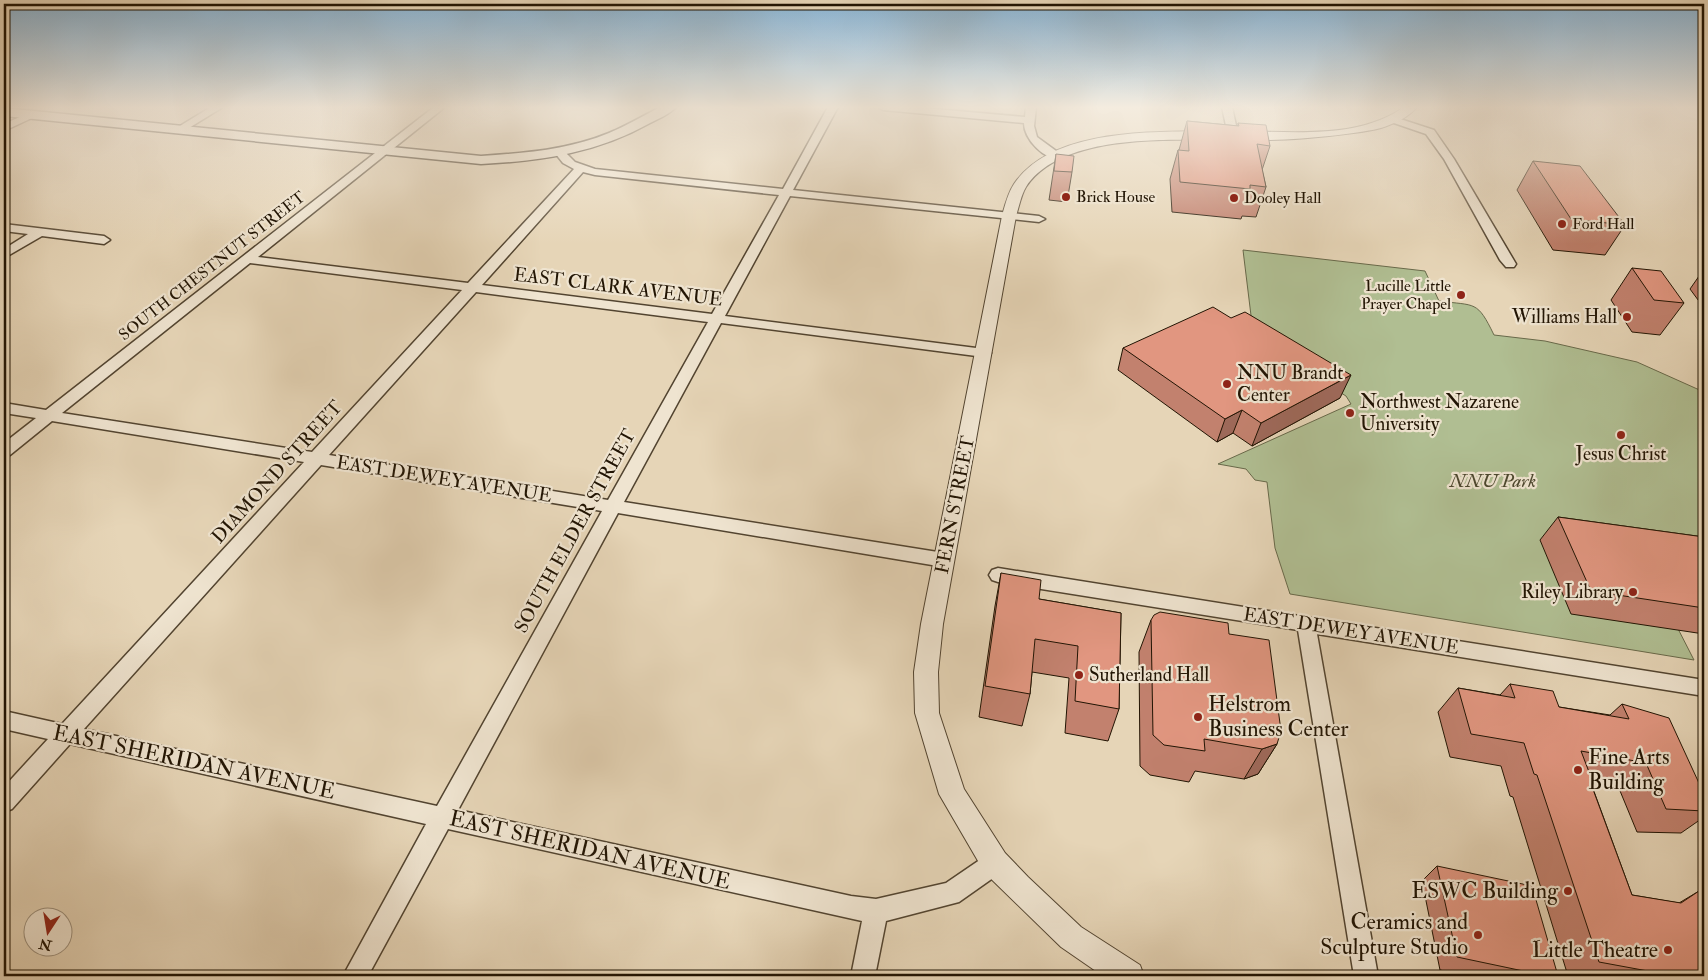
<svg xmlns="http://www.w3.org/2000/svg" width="1708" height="980" viewBox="0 0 1708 980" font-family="'IM FELL Double Pica',serif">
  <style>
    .green { fill: #b0be92; stroke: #68694a }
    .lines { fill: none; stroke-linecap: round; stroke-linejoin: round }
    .minor-casing { stroke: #524430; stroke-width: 3 }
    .tertiary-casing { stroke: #524430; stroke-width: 2 }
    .secondary-casing { stroke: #211403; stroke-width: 3 }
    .minor { fill: #efe4d0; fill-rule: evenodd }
    .tertiary { fill: #efe4d0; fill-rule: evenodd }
    .secondary { fill: #efe4d0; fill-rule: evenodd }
    .wall { fill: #c2816e; stroke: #211403 }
    .shaded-wall { fill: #9e695a; stroke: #211403 }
    .building { fill: #e19680; stroke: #211403 }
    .poi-dot { fill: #8f2418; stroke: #efe4d0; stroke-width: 2 }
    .labels { text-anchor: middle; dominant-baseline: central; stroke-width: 4.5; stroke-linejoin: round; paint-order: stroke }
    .far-poi-label { font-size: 16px; fill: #211403; stroke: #efe4d0; text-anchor: start }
    .far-street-label { font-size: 16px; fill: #211403; stroke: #efe4d0 }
    .street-label { font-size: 19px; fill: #211403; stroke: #efe4d0 }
    .poi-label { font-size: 19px; fill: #211403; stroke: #efe4d0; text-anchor: start }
    .park-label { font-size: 19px; font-style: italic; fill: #4c472e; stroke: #efe4d0 }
    .near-poi-label { font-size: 22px; fill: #211403; stroke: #efe4d0; text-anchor: end }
    .near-street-label { font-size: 22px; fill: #211403; stroke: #efe4d0 }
  </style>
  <rect width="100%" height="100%" fill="#e6d5b7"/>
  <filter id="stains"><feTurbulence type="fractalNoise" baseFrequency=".004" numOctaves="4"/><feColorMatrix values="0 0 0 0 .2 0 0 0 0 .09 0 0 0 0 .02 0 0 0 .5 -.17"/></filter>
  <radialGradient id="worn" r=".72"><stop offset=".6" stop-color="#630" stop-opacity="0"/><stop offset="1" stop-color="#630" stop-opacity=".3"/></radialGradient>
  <path class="green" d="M1243,250L1425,271L1439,301C1476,306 1477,300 1494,335L1545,341L1637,362L1704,392V541L1634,543L1694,660L1290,594L1275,548L1267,482L1255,480L1246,469L1218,464L1351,404L1346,396L1254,340Z"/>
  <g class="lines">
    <defs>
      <g id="minor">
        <polygon points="211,107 223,107 184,131 180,132 175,129"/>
        <path d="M434,107H445L258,257L468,283L574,169L563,163L555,153L556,151H564L575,162L595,169L783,189L828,107H838L793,190L1039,216L1045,219L1039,222L790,196L725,316L984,349L991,353L984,357L721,323L624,502L944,553L950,555L953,560L950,565L944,567L618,513L458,810L851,896L876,899L946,883L987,855L995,852L1003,855L1006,863L1003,871L959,902L886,921L875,976H851L862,921L448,829L368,976H343L426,824L70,744L12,809L4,812V787L48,739L4,729V711L62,724L304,462L52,421L10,455L4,456V443L36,418L4,413V403L46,410ZM583,172L595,175L779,195L712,314L482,285ZM250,263L462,290L312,452L62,413ZM476,292L708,322L608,500L329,455ZM321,465L602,511L437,806L84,729Z"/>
        <path d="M878,107H913L1025,117L1026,107H1036L1034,126L1037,137L1063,156L1062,158C1045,162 1024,139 1024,123L883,110Z"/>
        <polygon points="1222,107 1232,107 1238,135 1237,137 1233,138 1228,135"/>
        <polygon points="31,112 36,115 34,117 4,131 4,124"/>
        <polygon points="1394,117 1434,130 1454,159 1516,264 1514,267 1506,267 1500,260 1444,159 1426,134 1391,122 1391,118"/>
        <polygon points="4,224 104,236 110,240 104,244 42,236 4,258 4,249 28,234 4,231"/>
        <polygon points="998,568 1704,680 1704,696 1317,634 1378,976 1354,976 1298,630 998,582 992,580 989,575 992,570"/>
      </g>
      <g id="tertiary">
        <path d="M1404,107H1417C1408,118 1393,124 1381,128C1361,134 1247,147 1236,135L1242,131C1294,132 1359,139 1404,107Z"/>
        <path d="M1208,131L1214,135L1212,138C1197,141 1179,139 1163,140C1119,141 1052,147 1026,187C1021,195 1019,207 1016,216L943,624L938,672L939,713L964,789L1005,853L1028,877L1081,927L1140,965L1144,976H1103L1061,947L985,873L939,794L915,713L914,672L921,624L1002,216C1005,205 1008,193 1014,184C1051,129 1150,132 1208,131Z"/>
      </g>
      <path id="secondary" d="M660,107H676C670,114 658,119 650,123C597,153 541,161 481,164L4,116V108L481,156C525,153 568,150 609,133C626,126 643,116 660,107Z"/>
    </defs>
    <use href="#minor" class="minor-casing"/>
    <use href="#tertiary" class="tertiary-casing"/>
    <use href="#secondary" class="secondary-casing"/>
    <use href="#minor" class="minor"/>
    <use href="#tertiary" class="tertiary"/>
    <use href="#secondary" class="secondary"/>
  </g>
  <g class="wall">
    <polygon points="1187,121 1238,126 1238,123 1270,146 1262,170 1266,187 1256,217 1242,216 1241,219 1172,212 1170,179 1178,150 1179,150"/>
    <polygon points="1056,154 1072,172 1067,202 1049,200"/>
    <polygon points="1533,161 1625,225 1605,255 1553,250 1517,190"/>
    <polygon points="1632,268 1684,303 1660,335 1632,332 1611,300"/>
    <polygon points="1704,269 1704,308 1690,289"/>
    <polygon points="1123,348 1340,398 1252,446 1233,433 1217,442 1118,370"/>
    <polygon points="1558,517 1704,537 1704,634 1571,614 1540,540"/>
    <polygon points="1001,573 1039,599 1121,613 1119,709 1108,741 1065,733 1069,678 1032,672 1030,694 1022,726 979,717 995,606"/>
    <polygon points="1151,620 1229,634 1277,744 1258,774 1244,779 1195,771 1189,782 1150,775 1140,766 1139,652"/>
    <polygon points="1510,684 1559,707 1610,715 1622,704 1704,794 1704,817 1681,833 1637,832 1618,786 1593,781 1594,785 1592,786 1632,895 1679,903 1699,891 1704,976 1568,976 1513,797 1510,796 1501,766 1450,757 1438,712 1458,688 1500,695"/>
    <polygon points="1437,866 1558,976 1469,976 1440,970 1422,881"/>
  </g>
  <g class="shaded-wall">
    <polygon points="1351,375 1340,398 1252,446 1261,423"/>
    <polygon points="1242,410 1233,433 1217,442 1225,419"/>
    <polygon points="1277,744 1258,774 1244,779 1262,749"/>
  </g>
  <g class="building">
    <polygon points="1187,121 1239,126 1238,123 1266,125 1270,146 1257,144 1266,187 1250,185 1250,189 1180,182 1178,150 1189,151"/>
    <polygon points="1056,154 1074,156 1072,172 1054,171"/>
    <polygon points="1533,161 1580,166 1625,225 1571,219"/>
    <polygon points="1632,268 1661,271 1684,303 1654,300"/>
    <polygon points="1213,307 1231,318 1245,312 1351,375 1261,423 1242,410 1225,419 1123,348"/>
    <polygon points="1558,517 1704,537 1704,608 1591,591"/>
    <polygon points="1001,573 1041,580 1039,599 1121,613 1119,709 1075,701 1078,646 1035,639 1030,694 985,686"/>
    <polygon points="1160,612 1228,623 1229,634 1269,640 1281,731 1277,744 1262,749 1204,739 1205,751 1164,745 1153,735 1151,620 1154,615"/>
    <polygon points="1510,684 1553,691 1559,707 1629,719 1622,704 1669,718 1704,794 1704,811 1666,809 1646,763 1581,751 1594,785 1591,784 1632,895 1681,903 1699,891 1704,891 1704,976 1675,976 1599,962 1537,775 1534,774 1524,743 1471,734 1458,688 1515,698"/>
    <polygon points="1437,866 1532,886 1558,976 1547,976 1457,957"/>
  </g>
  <linearGradient id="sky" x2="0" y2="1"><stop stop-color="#89b5d6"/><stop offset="0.44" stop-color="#f4ecdf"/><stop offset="1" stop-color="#f4ecdf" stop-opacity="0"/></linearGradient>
  <rect width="1708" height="244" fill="url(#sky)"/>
  <g class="poi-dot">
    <circle cx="1066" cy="197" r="5"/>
    <circle cx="1234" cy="198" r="5"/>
    <circle cx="1562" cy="224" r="5"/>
    <circle cx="1461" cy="295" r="5"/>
    <circle cx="1627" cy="317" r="5"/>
    <circle cx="1227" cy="384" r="5"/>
    <circle cx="1350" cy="413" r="5"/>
    <circle cx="1621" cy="435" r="5"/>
    <circle cx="1633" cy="592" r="5"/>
    <circle cx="1079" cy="675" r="5"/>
    <circle cx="1198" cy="717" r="5"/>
    <circle cx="1578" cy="770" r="5"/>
    <circle cx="1568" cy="891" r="5"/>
    <circle cx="1478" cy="935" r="5"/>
    <circle cx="1668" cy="950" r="5"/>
  </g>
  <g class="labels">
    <g class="far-poi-label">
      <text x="1076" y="197">Brick House</text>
      <text x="1244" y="198">Dooley Hall</text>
      <text x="1572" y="224">Ford Hall</text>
      <text x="1451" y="286" text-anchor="end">Lucille Little<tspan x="1451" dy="18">Prayer Chapel</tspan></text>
    </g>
    <g class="far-street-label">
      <text transform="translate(212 266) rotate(-38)">SOUTH CHESTNUT STREET</text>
    </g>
    <g class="street-label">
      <text transform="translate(618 287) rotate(7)">EAST CLARK AVENUE</text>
      <text transform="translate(277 472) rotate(-48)">DIAMOND STREET</text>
      <text transform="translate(444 479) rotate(9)">EAST DEWEY AVENUE</text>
      <text transform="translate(955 505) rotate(-79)">FERN STREET</text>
      <text transform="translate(575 531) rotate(-61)">SOUTH ELDER STREET</text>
      <text transform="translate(1351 631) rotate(9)">EAST DEWEY AVENUE</text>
    </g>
    <g class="poi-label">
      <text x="1617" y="317" text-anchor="end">Williams Hall</text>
      <text x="1237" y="373">NNU Brandt<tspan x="1237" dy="22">Center</tspan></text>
      <text x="1360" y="402">Northwest Nazarene<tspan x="1360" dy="22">University</tspan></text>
      <text x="1621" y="454" text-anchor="middle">Jesus Christ</text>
      <text x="1623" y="592" text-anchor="end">Riley Library</text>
      <text x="1089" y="675">Sutherland Hall</text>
    </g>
    <g class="park-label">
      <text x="1493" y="481">NNU Park</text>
    </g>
    <g class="near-poi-label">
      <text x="1208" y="704" text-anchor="start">Helstrom<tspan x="1208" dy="25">Business Center</tspan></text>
      <text x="1588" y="757" text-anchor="start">Fine Arts<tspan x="1588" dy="25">Building</tspan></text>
      <text x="1558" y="891">ESWC Building</text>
      <text x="1468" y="922">Ceramics and<tspan x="1468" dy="25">Sculpture Studio</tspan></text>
      <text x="1658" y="950">Little Theatre</text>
    </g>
    <g class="near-street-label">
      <text transform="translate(194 762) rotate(12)">EAST SHERIDAN AVENUE</text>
      <text transform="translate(590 850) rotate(13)">EAST SHERIDAN AVENUE</text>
    </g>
  </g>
  <rect width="1708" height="980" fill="none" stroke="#e6d5b7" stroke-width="20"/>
  <rect x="5" y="5" width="1698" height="970" fill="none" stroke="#211403" stroke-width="2.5"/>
  <rect x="10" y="10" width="1688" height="960" fill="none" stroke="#211403"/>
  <g transform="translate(48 932) rotate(192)"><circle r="24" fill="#efe4d0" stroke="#9d917e"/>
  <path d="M0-4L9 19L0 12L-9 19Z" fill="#8f2418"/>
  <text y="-8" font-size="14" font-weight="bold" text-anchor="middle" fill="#211403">N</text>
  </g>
  <rect width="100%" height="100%" filter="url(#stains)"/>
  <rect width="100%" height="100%" fill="url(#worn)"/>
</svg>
